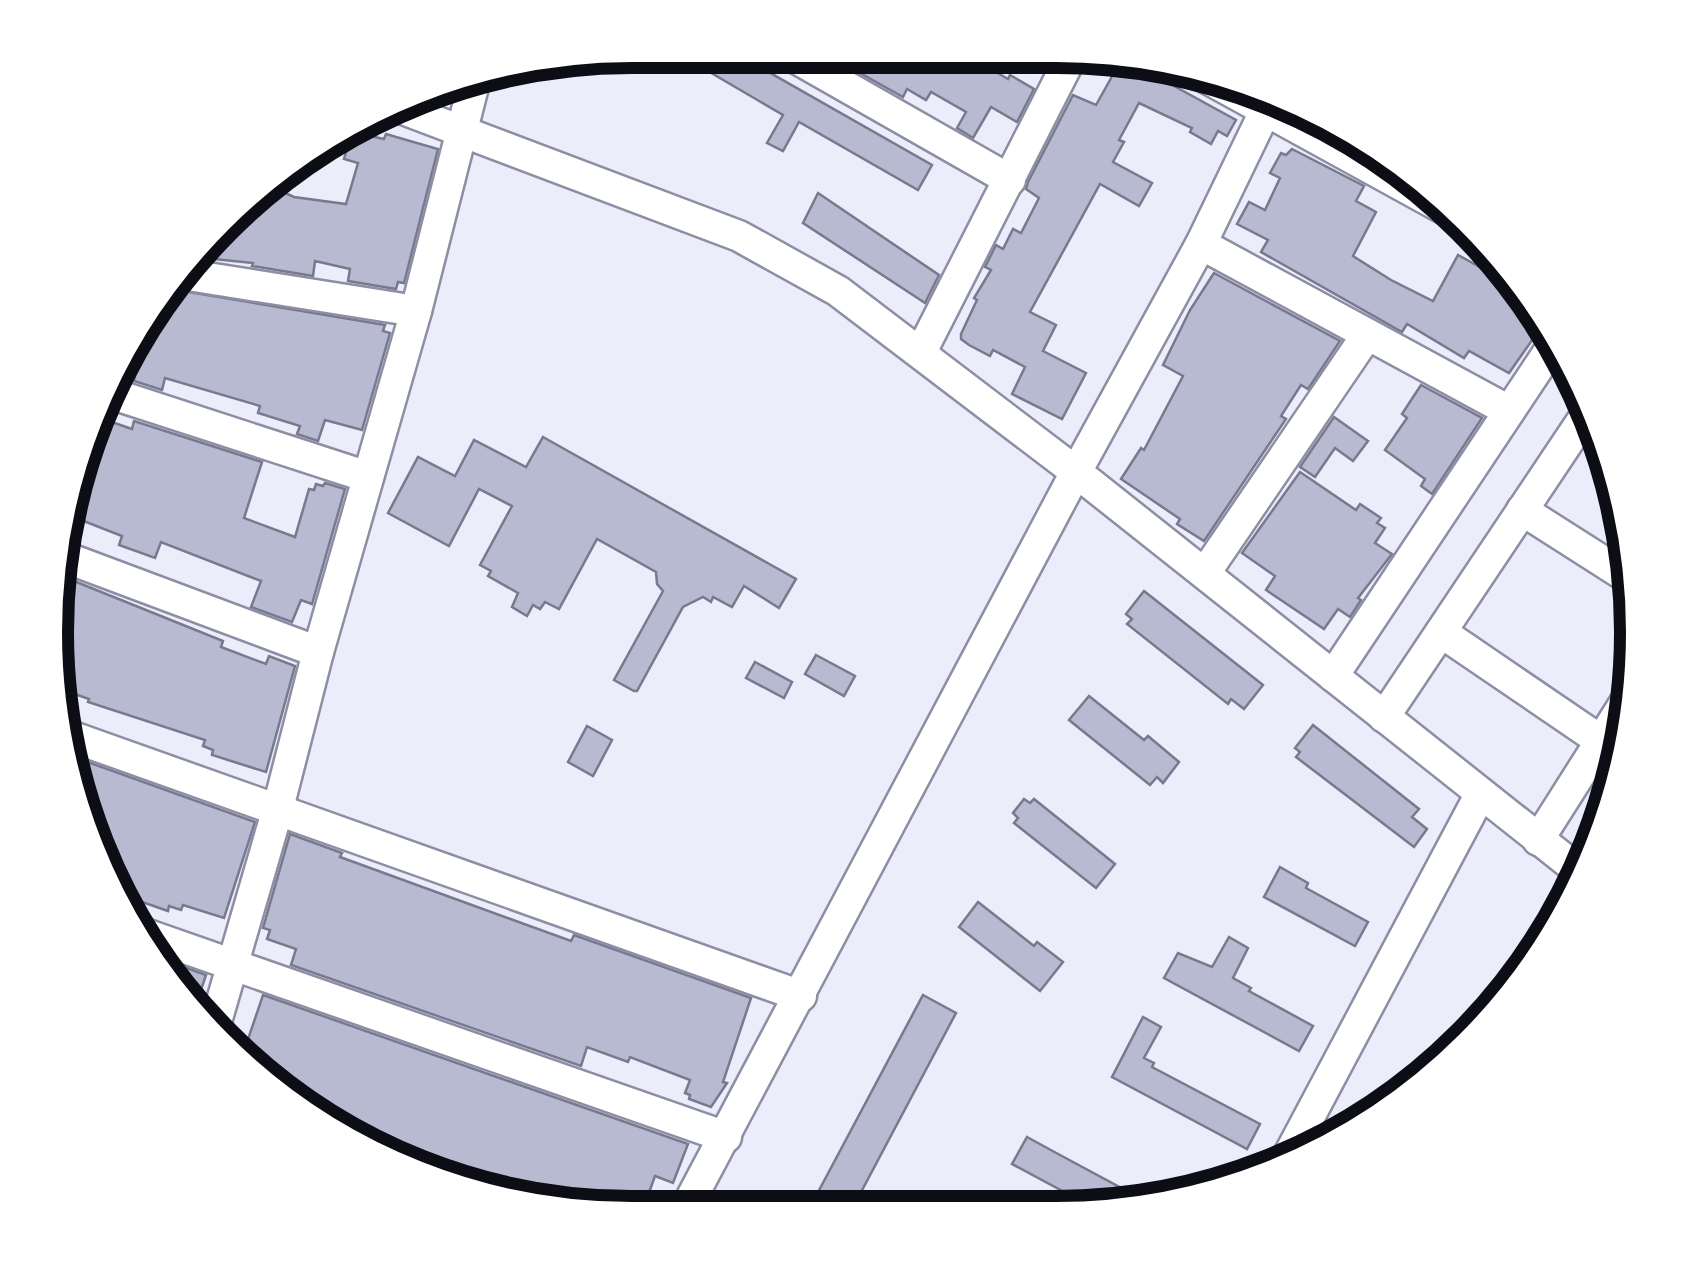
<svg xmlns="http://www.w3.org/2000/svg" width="1688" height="1264" viewBox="0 0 1688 1264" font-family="Signika,sans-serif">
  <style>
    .building { fill: #b8bad1; stroke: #78798f; stroke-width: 2.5 }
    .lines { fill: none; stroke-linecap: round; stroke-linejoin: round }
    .minor-casing { stroke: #8d8ea4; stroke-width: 35 }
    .minor { stroke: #fff; stroke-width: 30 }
    .rim { fill: none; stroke: #0d0d15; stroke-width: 12 }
  </style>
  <rect width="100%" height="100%" fill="#ecedfb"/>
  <g class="building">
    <polygon points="672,50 730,50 932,165 918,190 799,122 783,151 767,143 783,115"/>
    <polygon points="849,51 960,51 1008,79 1010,75 1034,89 1017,122 991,107 973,138 957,128 966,112 931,92 926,100 907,89 903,97 842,63"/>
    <polygon points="1093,51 1148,60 1158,66 1154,75 1236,120 1227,136 1218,131 1211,144 1190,132 1192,128 1139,103 1119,140 1124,142 1113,162 1152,183 1139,206 1100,184 1030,312 1056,325 1043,351 1086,373 1062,419 1012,394 1025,367 993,350 990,356 969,345 961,339 961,334 977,300 974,298 991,270 985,267 996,245 1003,249 1013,229 1021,233 1039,198 1026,189 1028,182 1073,95 1096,105 1115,71 1091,58"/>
    <polygon points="352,132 384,139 386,134 438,149 404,283 398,282 396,289 348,281 350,269 315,261 313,276 252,266 253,263 194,257 220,221 272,181 286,183 285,193 294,197 346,204 358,163 344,159"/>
    <polygon points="1292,149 1364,186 1356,201 1376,212 1353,256 1391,280 1433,301 1458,255 1525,292 1542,326 1509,373 1469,351 1464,358 1407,324 1402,332 1261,252 1268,240 1237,224 1249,202 1265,210 1280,178 1270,173 1281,153 1286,155"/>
    <polygon points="818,193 939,275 925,303 803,223"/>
    <polygon points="1214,273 1340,341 1308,389 1301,385 1281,416 1286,419 1204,541 1177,524 1180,519 1121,479 1141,448 1144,450 1183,376 1163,365 1190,310"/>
    <polygon points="171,289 385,325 383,331 390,333 362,430 325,420 318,441 297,434 300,426 258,413 260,406 165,378 162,390 134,381 138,360 134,359 142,329"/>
    <polygon points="1421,385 1482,418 1432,494 1421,486 1425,479 1385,450 1407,418 1402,414"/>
    <polygon points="1334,417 1368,441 1353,461 1335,448 1315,477 1300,467"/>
    <polygon points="106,420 132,429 134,421 262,462 244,518 295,537 309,489 314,490 316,484 323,486 325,483 345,489 312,604 301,600 292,622 251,607 261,581 161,542 155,558 119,545 122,536 63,513 84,452 94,456"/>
    <polygon points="543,437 796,579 779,608 744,586 732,607 713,597 711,602 703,597 683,607 637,691 634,691 614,680 663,591 657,584 656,572 597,539 559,609 545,602 540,609 533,605 527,616 512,607 518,593 488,576 491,571 480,565 512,506 479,489 449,546 388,513 418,457 455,476 474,440 526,467"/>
    <polygon points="1300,472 1356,510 1360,504 1381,518 1377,523 1385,528 1375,543 1392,554 1358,598 1361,600 1350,617 1338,609 1324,629 1266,590 1275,576 1242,553"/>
    <polygon points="64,577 223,641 221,647 266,664 269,656 295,666 266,772 212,755 213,750 203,746 205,740 88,702 89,699 55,687 51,671 57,590"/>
    <polygon points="1144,591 1263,685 1244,709 1231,699 1228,704 1127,624 1132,619 1126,614"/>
    <polygon points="816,655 855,676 844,696 805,674"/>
    <polygon points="755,662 792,682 784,698 746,678"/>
    <polygon points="1089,696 1144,740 1148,736 1179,762 1163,783 1157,777 1150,785 1069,720"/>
    <polygon points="1313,725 1419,809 1412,817 1427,829 1414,847 1296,757 1300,752 1295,748"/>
    <polygon points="587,726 612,740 593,776 568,762"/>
    <polygon points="68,755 255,822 224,918 183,905 181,910 169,906 168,911 122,895 81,820"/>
    <polygon points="1024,799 1030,803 1034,799 1115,864 1096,888 1014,823 1018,818 1013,813"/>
    <polygon points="290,834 342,853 340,857 571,941 574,935 751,998 723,1082 727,1083 711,1107 689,1099 690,1095 685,1093 690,1080 630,1057 628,1062 587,1047 581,1066 291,965 296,949 267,939 270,930 263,928"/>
    <polygon points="1280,867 1308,883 1306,888 1368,922 1355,946 1264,897"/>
    <polygon points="978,902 1034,946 1037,942 1063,962 1040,991 959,927"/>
    <polygon points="1229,937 1248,948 1233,978 1251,988 1249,991 1313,1026 1299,1051 1164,978 1178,953 1212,967"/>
    <polygon points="184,967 206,975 195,1008 176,991"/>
    <polygon points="263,995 688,1144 673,1183 655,1176 642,1212 593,1213 488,1189 487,1192 445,1183 401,1163 403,1160 342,1136 244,1051"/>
    <polygon points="923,995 956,1013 851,1211 808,1211"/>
    <polygon points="1143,1017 1161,1027 1144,1058 1154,1063 1152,1067 1260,1124 1247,1149 1112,1077"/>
    <polygon points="1027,1137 1060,1155 1151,1204 1133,1209 1096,1209 1012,1164"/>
  </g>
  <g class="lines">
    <defs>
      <g id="minor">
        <polyline points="782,50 1010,180"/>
        <polyline points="1185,66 1443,208"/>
        <polyline points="395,106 739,236 838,291 1076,472 1578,870"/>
        <polyline points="1201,244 1509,411"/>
        <polyline points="182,274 416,311"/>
        <polyline points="921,352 1074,51"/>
        <polyline points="109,377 122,397 368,477"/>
        <polyline points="1522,510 1624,575"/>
        <polyline points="59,555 318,652"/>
        <polyline points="1205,573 1367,335"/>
        <polyline points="1441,632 1601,741"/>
        <polyline points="1333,676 1552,347"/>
        <polyline points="1384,717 1586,415"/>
        <polyline points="64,734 801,996"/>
        <polyline points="1538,840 1632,692"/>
        <polyline points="142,933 726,1137"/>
        <polyline points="215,1025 277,812 318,652 416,311 477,71"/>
        <polyline points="1282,1168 1480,795"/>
        <polyline points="684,1212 1076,472 1201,244 1271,99"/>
      </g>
    </defs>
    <use href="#minor" class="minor-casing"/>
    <use href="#minor" class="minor"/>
  </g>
  <path d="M0 0H1688V1264H0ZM632 68H1056A564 564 0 0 1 1620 632V632A564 564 0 0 1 1056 1196H632A564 564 0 0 1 68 632V632A564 564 0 0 1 632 68Z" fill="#fff" fill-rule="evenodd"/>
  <path class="rim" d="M632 68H1056A564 564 0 0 1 1620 632V632A564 564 0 0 1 1056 1196H632A564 564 0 0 1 68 632V632A564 564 0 0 1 632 68Z"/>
</svg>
